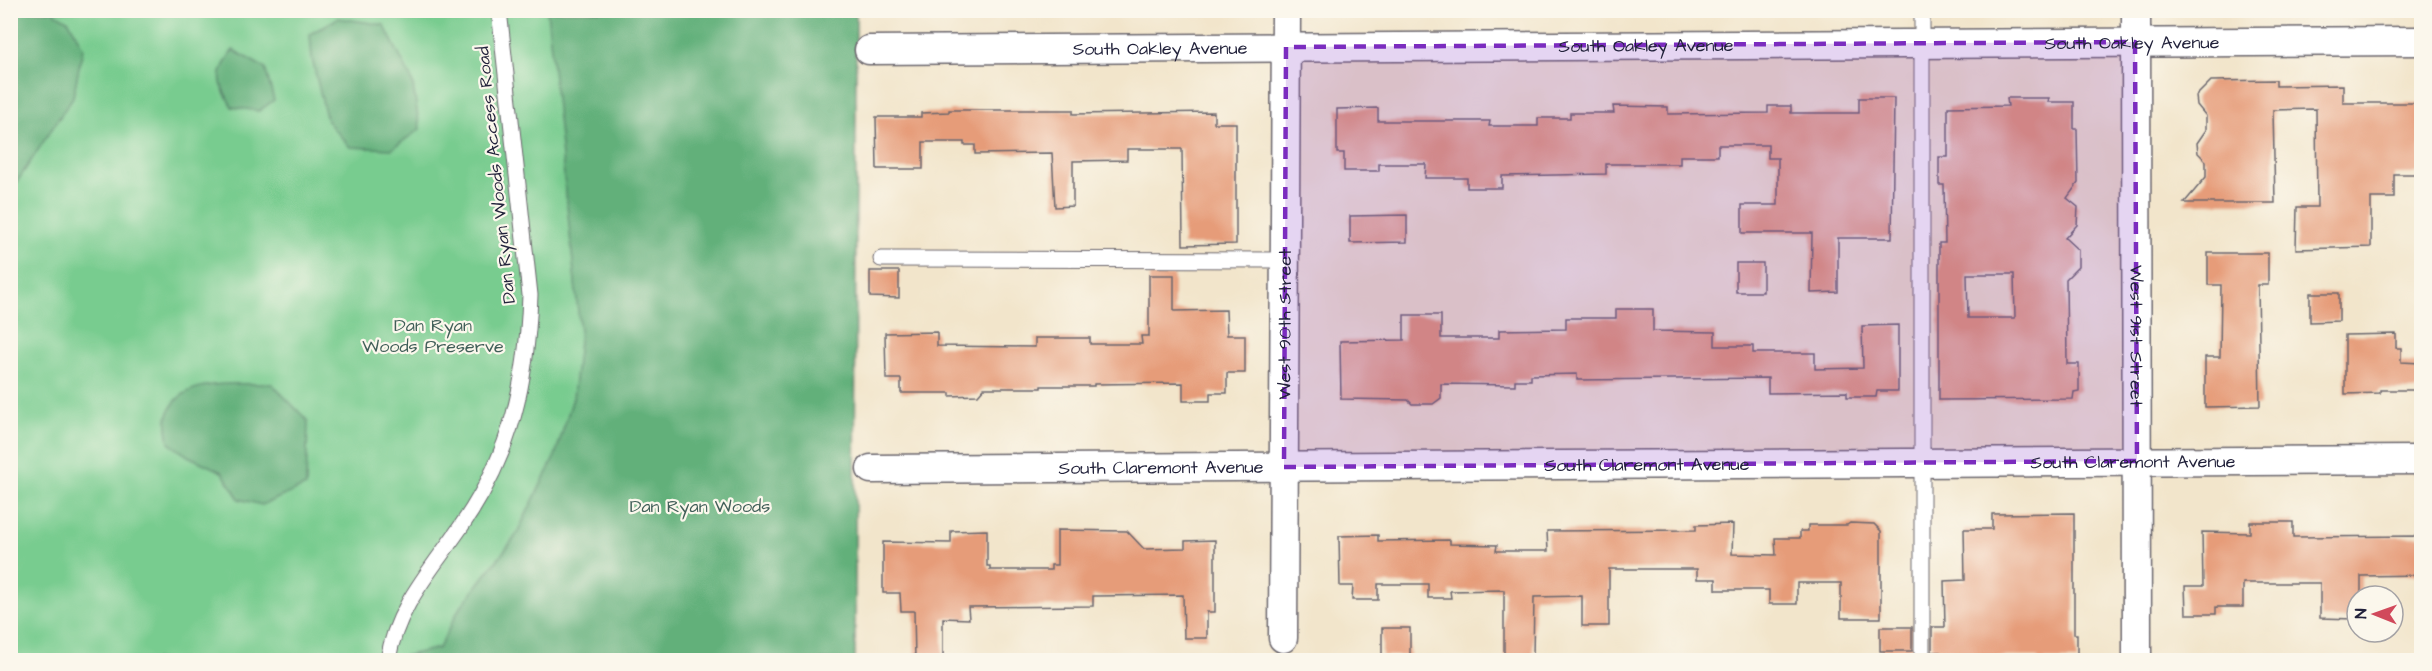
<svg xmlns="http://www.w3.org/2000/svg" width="2432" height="671" viewBox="0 0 2432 671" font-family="'Architects Daughter',sans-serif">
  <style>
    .green { fill: #78cc8f; stroke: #4d7765; stroke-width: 1.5 }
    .forest { fill: #62b07a; stroke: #42695a; stroke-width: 1.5 }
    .building { fill: #e69c79; fill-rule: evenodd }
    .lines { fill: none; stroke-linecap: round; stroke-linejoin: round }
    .lane-casing { stroke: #6b666d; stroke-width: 17 }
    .street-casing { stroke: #6b666d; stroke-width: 31 }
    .lane { stroke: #fff; stroke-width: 15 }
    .street { stroke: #fff; stroke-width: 28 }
    .marked { fill: #7b2cbf; fill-opacity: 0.2; stroke: #7b2cbf; stroke-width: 4.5; stroke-dasharray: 12 8; stroke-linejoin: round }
    .labels { text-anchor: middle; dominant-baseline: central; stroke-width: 4.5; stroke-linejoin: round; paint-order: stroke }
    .street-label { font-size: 18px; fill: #22223b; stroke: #fbf7ec }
    .park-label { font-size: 18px; fill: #405e58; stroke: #fbf7ec }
  </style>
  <rect width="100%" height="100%" fill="#fbf7ec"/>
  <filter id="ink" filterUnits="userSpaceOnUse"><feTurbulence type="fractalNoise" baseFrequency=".0167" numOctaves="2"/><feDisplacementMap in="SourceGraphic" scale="12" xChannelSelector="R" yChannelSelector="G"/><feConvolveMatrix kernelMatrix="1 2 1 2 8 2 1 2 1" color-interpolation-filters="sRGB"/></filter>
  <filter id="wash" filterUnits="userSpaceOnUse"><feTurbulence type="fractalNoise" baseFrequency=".008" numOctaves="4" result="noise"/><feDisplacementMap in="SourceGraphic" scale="24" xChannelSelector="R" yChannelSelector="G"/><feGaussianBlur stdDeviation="1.35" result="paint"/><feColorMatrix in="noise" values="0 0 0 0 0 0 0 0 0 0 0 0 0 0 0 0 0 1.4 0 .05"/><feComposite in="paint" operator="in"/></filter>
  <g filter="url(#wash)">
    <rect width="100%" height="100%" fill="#f2e5cb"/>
    <polygon class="green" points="10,11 856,11 855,660 11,660"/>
    <g class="forest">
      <polygon points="11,10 52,11 69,21 83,48 73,97 11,191"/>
      <polygon points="547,11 856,11 855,660 404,660 404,656 439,648 459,609 515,537 555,456 573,398 580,331"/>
      <polygon points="338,18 384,25 412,80 420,129 392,149 350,147 327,121 312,59 310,34"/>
      <path d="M233,50L265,68L274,100L259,111L232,107C218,81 215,76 233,50Z"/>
      <path d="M272,384L308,421L306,486L262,505L239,499L222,472L188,456L169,443C168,435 165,423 168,415C180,375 239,385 272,384Z"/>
    </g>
    <g id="blocks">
      <g class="building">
        <polygon points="2276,80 2276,86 2343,85 2343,103 2421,103 2421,174 2394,174 2394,198 2371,198 2371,247 2296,249 2297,207 2317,207 2316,109 2273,110 2275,203 2184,203 2206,177 2206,161 2198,153 2197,143 2206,130 2206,116 2197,105 2196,96 2211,81"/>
        <polygon points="1859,98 1894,98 1892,238 1838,238 1838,292 1811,293 1812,233 1742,233 1742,205 1778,205 1778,158 1768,158 1768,145 1718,145 1718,156 1680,156 1680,164 1606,164 1606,174 1502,176 1502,188 1467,188 1467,178 1425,178 1426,164 1379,164 1379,171 1344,171 1344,153 1337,153 1337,109 1378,108 1378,121 1490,121 1489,126 1538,126 1538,118 1570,118 1570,113 1614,113 1613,106 1668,107 1668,114 1768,113 1768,106 1791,106 1791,113 1859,113"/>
        <path d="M2007,98H2049L2048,102H2074V129H2077L2078,183L2067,198L2078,207L2077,225L2065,238L2078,250V267L2066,279L2067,364H2079V391L2074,392L2073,399L1939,400V243H1945L1944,185H1939V157H1948V107L2008,106ZM1967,274H2014L2015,318H1968Z"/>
        <polygon points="949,110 1073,110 1073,114 1214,112 1214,123 1236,123 1236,244 1183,245 1182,149 1127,149 1127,160 1073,161 1073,206 1055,207 1052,153 975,154 975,145 964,145 964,142 923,142 923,169 877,169 876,117 921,117 921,113 949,112"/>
        <polygon points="1407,215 1407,242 1350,243 1350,216"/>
        <polygon points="2208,253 2268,253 2268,285 2258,285 2260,406 2205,407 2205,357 2220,357 2221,285 2208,285"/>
        <rect x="1736" y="263" width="27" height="29"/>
        <polygon points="870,271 899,271 899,298 870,297"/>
        <polygon points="1149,275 1174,275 1174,311 1226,310 1227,335 1245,335 1245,373 1227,373 1227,393 1210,393 1210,401 1183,401 1183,383 1094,384 1094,386 1041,386 1041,388 984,388 978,395 950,396 950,393 901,393 901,379 886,379 885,333 937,332 937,346 1035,347 1035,338 1090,338 1090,344 1142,344 1141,336 1149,336"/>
        <polygon points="2310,293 2339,293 2339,321 2310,322"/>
        <polygon points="1616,309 1653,309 1653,331 1715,332 1715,346 1753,346 1753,353 1815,353 1815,369 1863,368 1862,326 1898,325 1898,391 1877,391 1876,397 1847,397 1847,392 1768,393 1768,378 1577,380 1577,374 1531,375 1531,380 1515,380 1515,385 1441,384 1441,398 1433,404 1412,404 1408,400 1341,399 1340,341 1404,340 1404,315 1441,315 1441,338 1499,338 1499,330 1566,329 1566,318 1616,318"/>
        <polygon points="2396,334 2396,348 2401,348 2401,362 2421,363 2421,390 2380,390 2380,393 2345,394 2345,335"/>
        <polygon points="2074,513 2074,634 2077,634 2077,660 2038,660 2038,657 1973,657 1973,660 1940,660 1940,652 1932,652 1932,627 1945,627 1944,581 1965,580 1964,529 1992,529 1992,514"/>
        <polygon points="2250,522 2293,522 2293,537 2421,536 2421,575 2361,576 2361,596 2357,596 2356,598 2355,619 2320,618 2320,583 2243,583 2243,607 2216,607 2216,614 2186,614 2185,586 2203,586 2202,532 2250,533"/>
        <polygon points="1850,523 1874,524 1881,531 1881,618 1841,618 1841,583 1797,583 1797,604 1769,604 1769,590 1716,590 1716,579 1697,579 1697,569 1609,569 1609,626 1582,626 1582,596 1534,597 1533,659 1504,659 1504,590 1450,591 1451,598 1428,598 1428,584 1378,584 1378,600 1352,600 1353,586 1340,586 1339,536 1378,535 1378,541 1450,540 1450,544 1497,545 1496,551 1548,551 1547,531 1696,530 1696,525 1733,524 1732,554 1776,555 1775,538 1800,538 1800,531 1808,531 1808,525 1847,525"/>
        <polygon points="987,530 987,566 990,566 990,570 1051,570 1051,565 1057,565 1057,530 1127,531 1144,549 1185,548 1185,541 1215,540 1215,612 1207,612 1207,638 1184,638 1183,595 1093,596 1093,606 968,607 969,619 943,618 943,659 915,659 914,611 901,611 900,593 883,593 883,542 951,543 951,531"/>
        <rect x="1880" y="627" width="32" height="24"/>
        <rect x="1382" y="628" width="28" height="28"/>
      </g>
    </g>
  </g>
  <g filter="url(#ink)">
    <use href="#blocks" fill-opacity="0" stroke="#6b666d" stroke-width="1.5"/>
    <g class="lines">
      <defs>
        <g id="lane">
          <polyline points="1922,10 1922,660"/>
          <polyline points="881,259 1285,260"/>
          <path d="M388,660C396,607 433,568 462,525C512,453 527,381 530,295L499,10"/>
        </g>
        <g id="street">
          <path id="s1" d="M2136,10L2137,660"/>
          <path id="s2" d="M869,50L2422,41"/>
          <path id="s3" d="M871,469L2422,460"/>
          <path id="s4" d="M1283,638L1286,10"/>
        </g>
      </defs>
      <use href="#lane" class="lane-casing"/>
      <use href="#street" class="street-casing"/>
      <use href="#lane" class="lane"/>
      <use href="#street" class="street"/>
    </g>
  </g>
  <path class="marked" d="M2135,42L2137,461L1284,467L1286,47Z"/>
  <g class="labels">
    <g class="street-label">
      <text stroke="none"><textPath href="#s2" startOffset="1263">South Oakley Avenue</textPath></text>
      <text stroke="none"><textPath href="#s2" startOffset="777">South Oakley Avenue</textPath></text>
      <text stroke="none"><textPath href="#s2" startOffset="291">South Oakley Avenue</textPath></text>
      <text transform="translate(496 175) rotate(-96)">Dan Ryan Woods Access Road</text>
      <text stroke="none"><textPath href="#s4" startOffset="314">West 90th Street</textPath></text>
      <text stroke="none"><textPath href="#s1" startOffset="326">West 91st Street</textPath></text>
      <text stroke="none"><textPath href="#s3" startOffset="1262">South Claremont Avenue</textPath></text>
      <text stroke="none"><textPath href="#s3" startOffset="776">South Claremont Avenue</textPath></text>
      <text stroke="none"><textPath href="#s3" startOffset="290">South Claremont Avenue</textPath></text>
    </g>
    <g class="park-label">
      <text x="433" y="325">Dan Ryan<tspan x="433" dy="21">Woods Preserve</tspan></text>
      <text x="700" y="506">Dan Ryan Woods</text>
    </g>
  </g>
  <rect width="2432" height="671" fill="none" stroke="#fbf7ec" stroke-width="36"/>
  <g transform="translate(2375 614) rotate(271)"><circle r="28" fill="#fbf7ec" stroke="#a4a2a5" stroke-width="1.5"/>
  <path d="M0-4.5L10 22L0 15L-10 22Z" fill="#d1495b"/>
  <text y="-9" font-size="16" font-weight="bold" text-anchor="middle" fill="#22223b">N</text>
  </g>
</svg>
